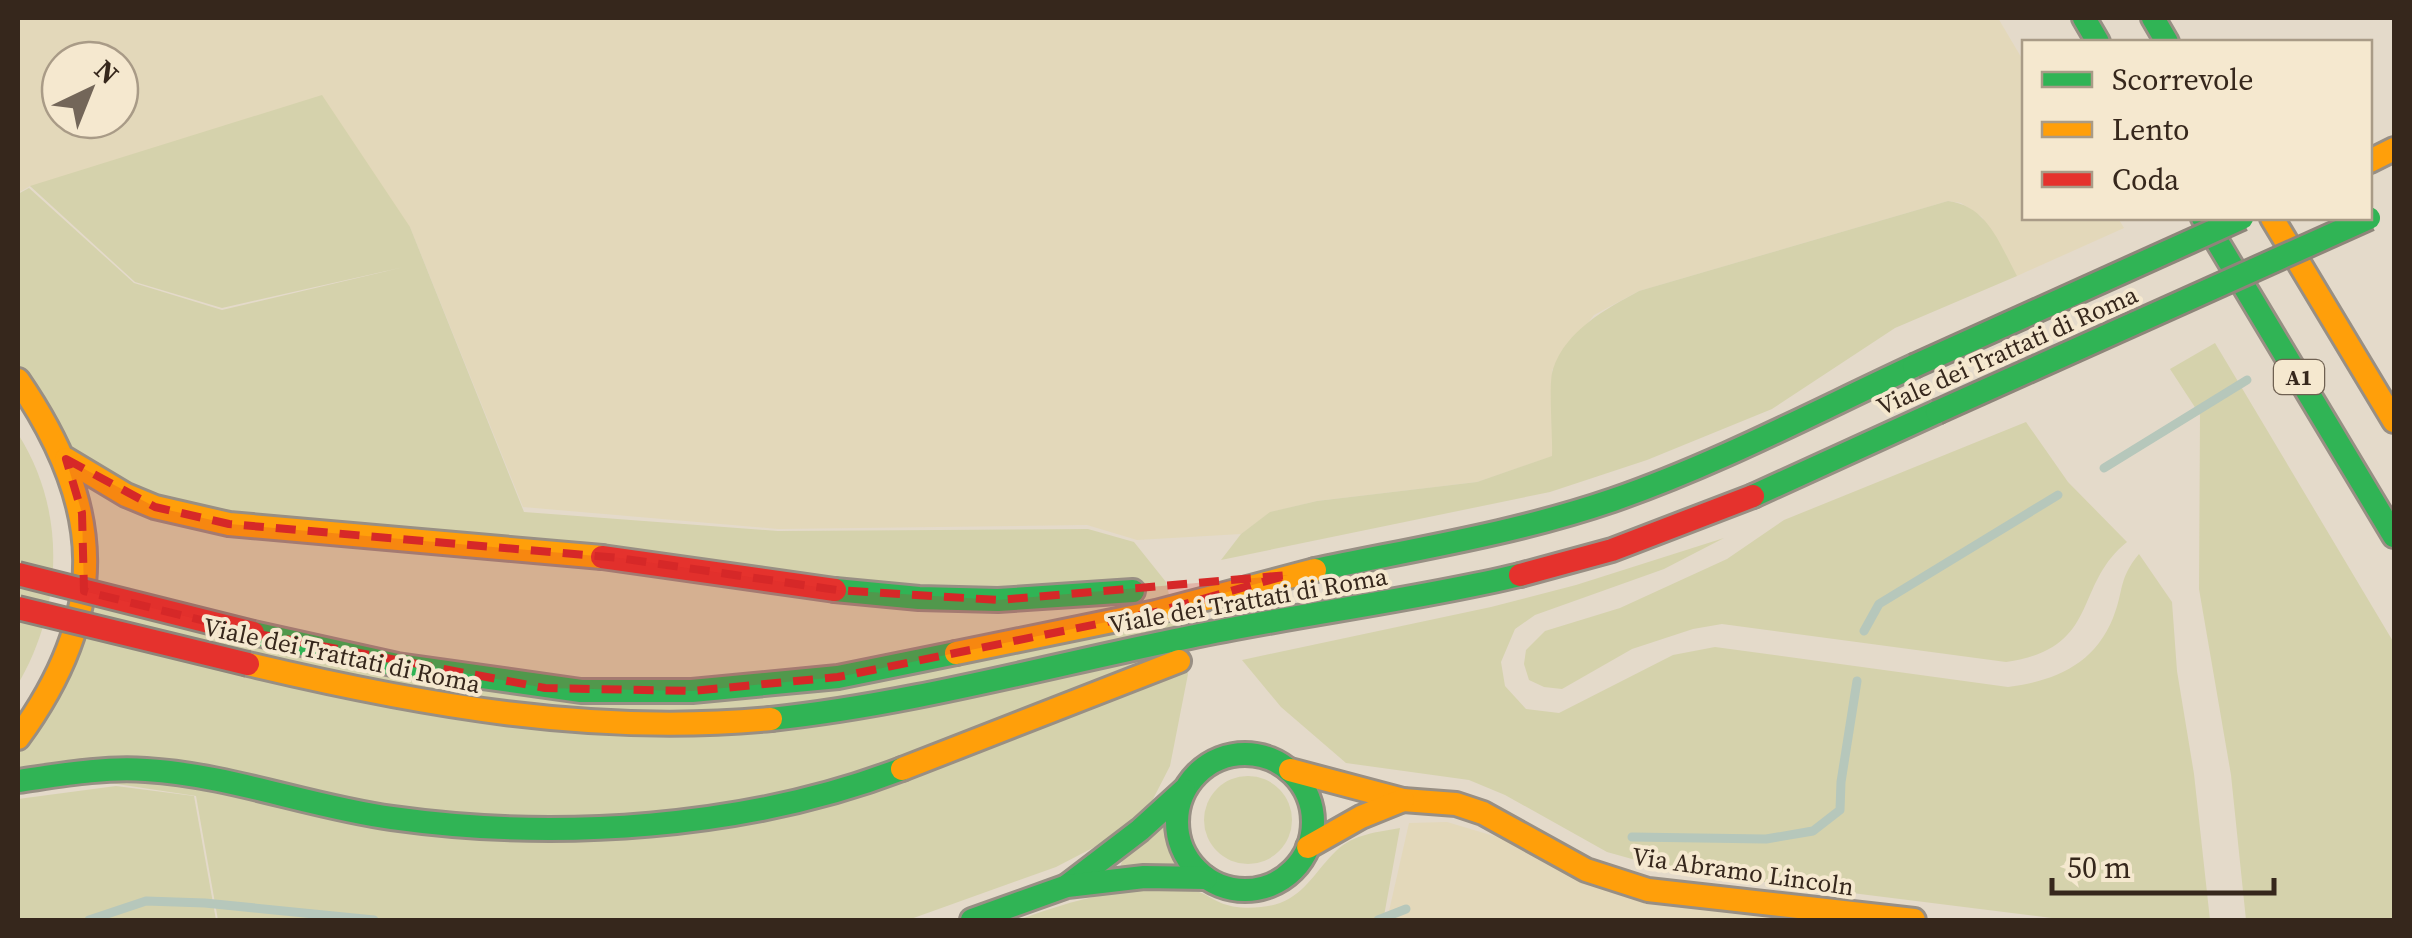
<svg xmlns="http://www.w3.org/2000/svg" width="2412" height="938" viewBox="0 0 2412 938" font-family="'Source Serif 4',serif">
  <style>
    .farmland { fill: #e3d8ba; fill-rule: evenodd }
    .green { fill: #d5d2ac }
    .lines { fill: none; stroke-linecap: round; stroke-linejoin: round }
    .stream { stroke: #b6c7bb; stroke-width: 9 }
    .fast-casing { stroke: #988f84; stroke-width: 28 }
    .slow-casing { stroke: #988f84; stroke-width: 28 }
    .jam-casing { stroke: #988f84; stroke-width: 28 }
    .fast { stroke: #30b455; stroke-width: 22 }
    .slow { stroke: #ff9f0a; stroke-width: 22 }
    .jam { stroke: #e5322d; stroke-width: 22 }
    .fast-bridge-casing { stroke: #8e857a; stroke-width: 28; stroke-linecap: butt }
    .jam-bridge-casing { stroke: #8e857a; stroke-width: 28; stroke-linecap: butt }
    .fast-bridge { stroke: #30b455; stroke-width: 22 }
    .jam-bridge { stroke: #e5322d; stroke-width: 22 }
    .marked { fill: #d62828; fill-opacity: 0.2; stroke: #d62828; stroke-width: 8; stroke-dasharray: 20 12; stroke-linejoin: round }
    .labels { text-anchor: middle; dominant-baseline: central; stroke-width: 8; stroke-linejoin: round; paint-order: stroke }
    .shield { fill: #f5e8cf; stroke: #6f6152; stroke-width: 2.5 }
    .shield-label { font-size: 22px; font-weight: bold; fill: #36271c }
    .street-label { font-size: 25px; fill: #36271c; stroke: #f5e8cf }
  </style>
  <rect width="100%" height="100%" fill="#e4daca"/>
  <g class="farmland">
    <path d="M18,18H1998L2024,62V218H2118L2124,228L2017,276L1982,217L1961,203L1948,201L1639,291L1594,315L1552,370L1553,456L1477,482L1317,501L1271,512L1241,534L1137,540L1087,525L778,529L523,507L410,227L30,186L18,193ZM60,60H120V120H60Z"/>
    <polygon points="1447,822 1504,839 1787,920 1387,920 1409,823"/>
  </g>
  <g class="green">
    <polygon points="322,95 410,227 524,512 778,531 1088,529 1134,542 1166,582 1188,674 1170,766 1151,803 1112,838 1056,867 908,920 218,920 196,796 18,769 18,751 95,570 18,367 18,194 29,188 134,283 222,310 404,267 222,308 135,282 30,186"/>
    <path d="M1948,201C1988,206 2000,245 2017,276L1895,328L1772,409L1647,460L1550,492L1221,560L1241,534L1270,512L1317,501L1477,482L1552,456C1553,437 1548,384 1553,369C1566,330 1606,309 1639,291Z"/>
    <polygon points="2215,343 2394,643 2394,920 2246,920 2231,775 2199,589 2200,415 2170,369"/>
    <path d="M2026,422L2068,482L2127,542C2072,586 2102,648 2006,662L1722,624L1693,629L1632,649L1562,689L1544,687L1529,680L1524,664L1526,650L1545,631L1620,608L1727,559L1784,520Z"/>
    <path d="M18,434C67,511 63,607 18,684Z"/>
    <path d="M1724,538L1664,569L1535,615L1515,629L1501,662L1505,686L1526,709L1559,713L1673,655L1715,647L2008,687C2054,681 2094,665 2113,618C2124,591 2118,579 2139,554L2172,602L2177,671L2194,774L2210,920H2068L1675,871L1607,852L1505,795L1469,780L1346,763L1281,707L1242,660L1491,607L1576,585Z"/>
    <circle cx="1248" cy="820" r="44"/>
    <polygon points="116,786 194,796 216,920 18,920 18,799"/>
    <polygon points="1169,822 1171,840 1183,868 1120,868 1125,851"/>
    <path d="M1400,828L1384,916L1374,920H1018C1076,899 1136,881 1199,892C1206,894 1212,899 1219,902C1235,910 1263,909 1280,903C1306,893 1317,869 1336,851C1353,834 1378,832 1400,828Z"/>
  </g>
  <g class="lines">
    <g class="stream">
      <polyline points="2104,468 2247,380"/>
      <polyline points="1864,631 1879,604 2058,495"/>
      <polyline points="1632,837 1766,839 1813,831 1840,810 1841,782 1857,681"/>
      <polyline points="89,920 146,901 205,903 374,920"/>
      <polyline points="1378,920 1406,909"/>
    </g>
    <defs>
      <g id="fast">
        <polyline points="2084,18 2098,42"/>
        <polyline points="2153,18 2167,42"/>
        <polyline points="2203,218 2394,536"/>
        <polyline points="1753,496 1937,412"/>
        <path d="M1315,570C1415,549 1517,533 1613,500C1717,464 1815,412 1914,366"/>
        <polyline points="835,590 919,598 998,600 1133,591"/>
        <polyline points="253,633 397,665 581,691 692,691 838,677 956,653"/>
        <path d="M771,719C912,704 1051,665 1190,637C1299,614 1410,601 1520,575"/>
        <circle cx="1245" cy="822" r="68"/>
        <path d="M18,781C60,775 103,767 146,770C230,775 310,807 392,818C556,841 746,829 902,769"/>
        <polyline points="1068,885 1140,830 1184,790"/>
        <polyline points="972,920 1067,886 1144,877 1206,878"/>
      </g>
      <g id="slow">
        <polyline points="2370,161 2394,149"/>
        <polyline points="2272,218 2394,421"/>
        <path d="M18,380C105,507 110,612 18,738"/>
        <polyline points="66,459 126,495 155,507 229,524 602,557"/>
        <polyline points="956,653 1156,612 1315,570"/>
        <path d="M248,664C420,705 593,736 771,719"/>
        <polyline points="902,769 1179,661"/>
        <polyline points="1290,770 1403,800 1456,804 1483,813 1586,870 1648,890 1914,920"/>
        <polyline points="1308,847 1361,817 1403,800"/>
      </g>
      <g id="jam">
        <polyline points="602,557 835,590"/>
        <polyline points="1520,575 1612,550 1753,496"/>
      </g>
    </defs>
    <use href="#fast" class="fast-casing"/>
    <use href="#slow" class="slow-casing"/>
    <use href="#jam" class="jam-casing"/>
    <use href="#fast" class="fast"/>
    <use href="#slow" class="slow"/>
    <use href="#jam" class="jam"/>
    <defs>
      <g id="fast-bridge">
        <polyline points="1914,366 2242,218"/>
        <polyline points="1937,412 2369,218"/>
      </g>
      <g id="jam-bridge">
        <polyline points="18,574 253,633"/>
        <polyline points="18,608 248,664"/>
      </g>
    </defs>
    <use href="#fast-bridge" class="fast-bridge-casing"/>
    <use href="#jam-bridge" class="jam-bridge-casing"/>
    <use href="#fast-bridge" class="fast-bridge"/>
    <use href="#jam-bridge" class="jam-bridge"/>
  </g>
  <path class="marked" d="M66,459L155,507L229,524L619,558L837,590L998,600L1288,575L1156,612L838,677L692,691L545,688L253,633L84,591L82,513Z"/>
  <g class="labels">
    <rect class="shield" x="2274" y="360" width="50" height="34" rx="8"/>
    <g class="shield-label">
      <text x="2299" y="377">A1</text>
    </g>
    <g class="street-label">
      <text transform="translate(2007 350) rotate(-24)">Viale dei Trattati di Roma</text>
      <text transform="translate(1248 600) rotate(-10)">Viale dei Trattati di Roma</text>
      <text transform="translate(342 655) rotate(12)">Viale dei Trattati di Roma</text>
      <text transform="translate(1743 871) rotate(8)">Via Abramo Lincoln</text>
    </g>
  </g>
  <rect width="2412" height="938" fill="none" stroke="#36271c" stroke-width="40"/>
  <rect x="2022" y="40" width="350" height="180" fill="#f5e8cf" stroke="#a99b87" stroke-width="2.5"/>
  <rect x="2042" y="72" width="50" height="15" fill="#30b455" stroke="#a99b87" stroke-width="2.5"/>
  <text x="2112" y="90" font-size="30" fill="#36271c">Scorrevole</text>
  <rect x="2042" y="122" width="50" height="15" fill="#ff9f0a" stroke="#a99b87" stroke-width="2.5"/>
  <text x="2112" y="140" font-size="30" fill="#36271c">Lento</text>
  <rect x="2042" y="172" width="50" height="15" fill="#e5322d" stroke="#a99b87" stroke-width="2.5"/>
  <text x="2112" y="190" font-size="30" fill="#36271c">Coda</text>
  <g transform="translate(90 90) rotate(43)"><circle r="48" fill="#f5e8cf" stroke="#a99b87" stroke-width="2.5"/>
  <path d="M0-8L18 38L0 25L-18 38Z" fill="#736659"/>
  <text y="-15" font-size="28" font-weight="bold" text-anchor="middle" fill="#36271c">N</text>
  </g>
  <path d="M2052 878v15h222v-15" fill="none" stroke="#36271c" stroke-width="5"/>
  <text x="2067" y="878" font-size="30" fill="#36271c" stroke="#f5e8cf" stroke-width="8" paint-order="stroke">50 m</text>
</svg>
